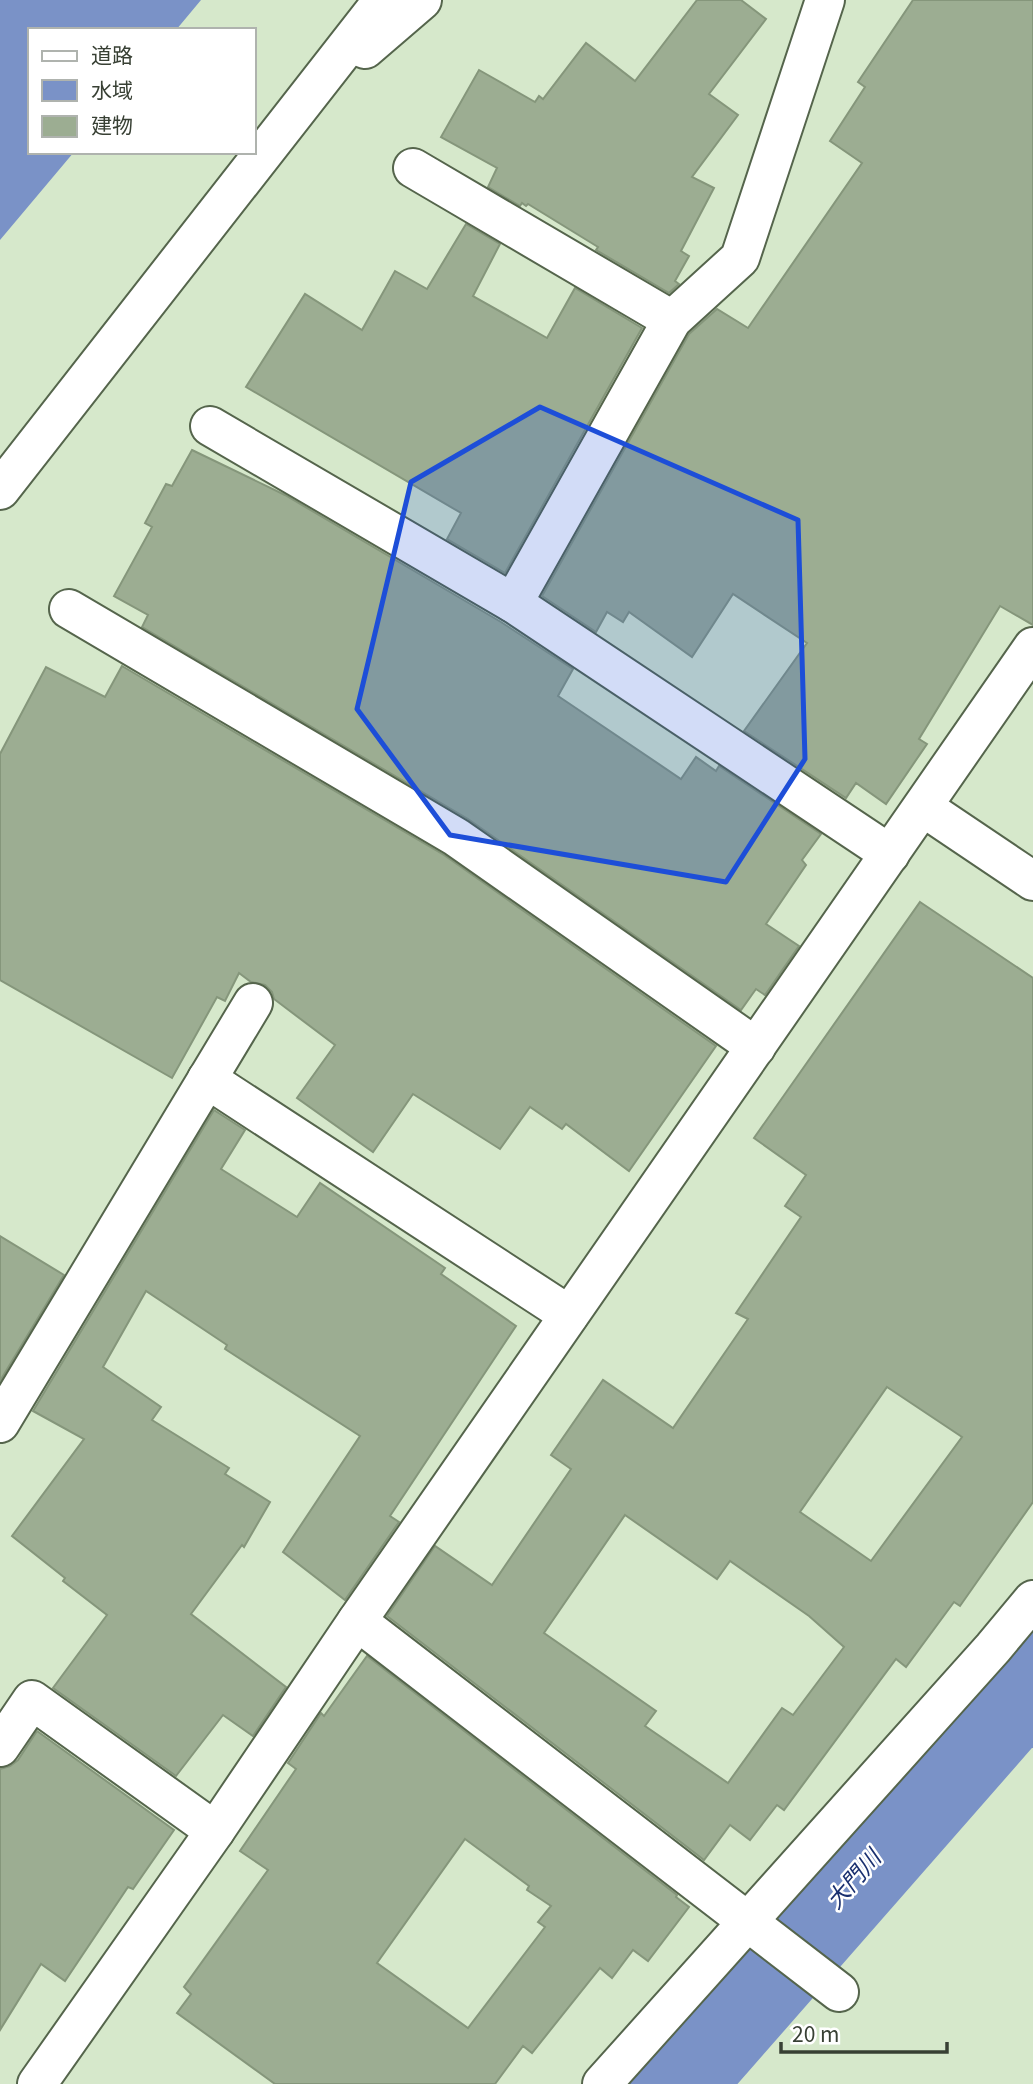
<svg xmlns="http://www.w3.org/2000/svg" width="1033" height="2084" viewBox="0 0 1033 2084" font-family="Georgia,'Noto Sans JP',serif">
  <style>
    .water { fill: #7a92c7 }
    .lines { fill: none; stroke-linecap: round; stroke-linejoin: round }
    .stream { stroke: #7a92c7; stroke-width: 16 }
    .river { stroke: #7a92c7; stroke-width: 100 }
    .building { fill: #9cad92; stroke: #85967b; stroke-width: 2; fill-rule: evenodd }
    .street-casing { stroke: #55654c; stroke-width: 42 }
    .secondary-casing { stroke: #55654c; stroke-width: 42 }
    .street { stroke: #fff; stroke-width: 38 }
    .secondary { stroke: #fff; stroke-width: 38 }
    .marked { fill: #1d4ed8; fill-opacity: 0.2; stroke: #1d4ed8; stroke-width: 5; stroke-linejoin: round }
    .labels { text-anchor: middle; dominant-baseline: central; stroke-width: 5; stroke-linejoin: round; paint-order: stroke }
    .water-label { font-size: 23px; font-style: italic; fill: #192f6f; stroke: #fff }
  </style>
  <rect width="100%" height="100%" fill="#d6e8cb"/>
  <polygon class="water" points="0,0 201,0 176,30 30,30 30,152 74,152 0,240"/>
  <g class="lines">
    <polyline class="stream" points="984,1726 1033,1740"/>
    <polyline class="river" points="671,2084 1033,1671"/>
  </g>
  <g class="building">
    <polygon points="697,0 741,0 766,19 709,94 738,115 692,177 714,188 681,251 689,256 675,281 679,284 669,293 596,250 598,247 528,204 526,206 522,203 520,206 488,187 497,168 441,137 479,70 535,102 539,96 543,99 586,43 635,81"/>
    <polygon points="913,0 1033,0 1033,625 1000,606 919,739 927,744 886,804 856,783 846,798 744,731 807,643 733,594 692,657 629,612 623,622 607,612 596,632 542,596 689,334 717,309 748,328 862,163 830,141 865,87 858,82"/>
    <polygon points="466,224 500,244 473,296 547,338 575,288 642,328 505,573 447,539 461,513 246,387 305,294 362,330 395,271 427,289"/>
    <polygon points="192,450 285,495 501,622 573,669 558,696 681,779 696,757 716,771 719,766 821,834 802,860 806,865 766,924 799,946 765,995 756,989 741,1010 468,819 142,627 148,615 114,596 152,527 145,523 166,484 172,486"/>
    <polygon points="122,666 444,855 716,1046 629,1171 566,1124 562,1129 530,1107 500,1149 413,1094 373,1152 297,1098 335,1045 274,999 272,992 265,985 251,982 239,973 225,1001 217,997 172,1078 0,980 0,754 46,667 105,697"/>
    <path d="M920,902L1033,978V1502L960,1606L954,1602L906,1667L896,1659L784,1810L777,1805L750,1840L730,1825L704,1860L387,1616L435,1546L492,1585L571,1469L551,1455L603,1380L673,1428L748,1319L736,1313L801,1217L785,1206L806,1175L754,1138ZM887,1387L962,1437L871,1561L800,1512ZM625,1515L717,1579L730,1561L809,1616L844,1647L793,1715L782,1708L728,1783L645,1726L656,1711L544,1633Z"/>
    <polygon points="214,1110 245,1130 221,1169 297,1217 320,1183 445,1268 441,1274 516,1326 390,1516 399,1522 345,1600 283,1552 360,1436 225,1349 227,1345 146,1291 103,1367 161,1407 152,1420 229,1468 225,1474 270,1502 244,1547 242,1545 191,1614 286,1687 253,1736 223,1715 176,1776 53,1688 107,1615 63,1581 65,1578 12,1536 84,1439 33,1411"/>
    <polygon points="0,1236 64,1275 0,1381"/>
    <path d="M367,1656L677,1895L676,1897L689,1907L648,1961L633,1950L612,1978L600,1968L532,2053L523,2046L495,2084H275L177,2013L191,1994L184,1987L268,1870L240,1851L296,1769L288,1763L321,1713L324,1716ZM465,1839L529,1886L527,1890L551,1906L538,1922L545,1927L468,2028L377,1963Z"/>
    <polygon points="37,1731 174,1830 133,1889 128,1887 65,1981 41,1964 0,2030 0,1769 10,1766 18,1760"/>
  </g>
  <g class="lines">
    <defs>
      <g id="street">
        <polyline points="365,49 422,0"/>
        <polyline points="413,168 672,320"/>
        <polyline points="210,426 513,603 890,854"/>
        <polyline points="0,490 383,0"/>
        <polyline points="513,603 672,320 740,258 825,0"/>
        <polyline points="69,609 456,837 756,1047"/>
        <polyline points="207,1079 569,1315"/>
        <polyline points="0,1423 253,1003"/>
        <polyline points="357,1621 839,1992"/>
        <polyline points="0,1747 32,1700 215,1831"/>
        <polyline points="37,2084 215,1831 357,1621 1033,647"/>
        <polyline points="602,2084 993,1648 1033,1600"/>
      </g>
      <polyline id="secondary" points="923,807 1033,881"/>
    </defs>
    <use href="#street" class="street-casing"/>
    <use href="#secondary" class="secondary-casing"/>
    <use href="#street" class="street"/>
    <use href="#secondary" class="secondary"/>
  </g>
  <path class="marked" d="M540,407L798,520L805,759L726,882L450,835L357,709L411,482Z"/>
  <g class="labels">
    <g class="water-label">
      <text transform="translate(852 1878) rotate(-49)">大門川</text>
    </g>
  </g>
  <rect x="28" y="28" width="228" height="126" fill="#ffffff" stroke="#afb3ae" stroke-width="2"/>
  <rect x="42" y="51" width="35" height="10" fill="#ffffff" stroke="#afb3ae" stroke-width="2"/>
  <text x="91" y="63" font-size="21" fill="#384034">道路</text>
  <rect x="42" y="80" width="35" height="21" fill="#7a92c7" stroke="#afb3ae" stroke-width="2"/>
  <text x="91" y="98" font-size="21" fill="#384034">水域</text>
  <rect x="42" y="116" width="35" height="21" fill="#9cad92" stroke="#afb3ae" stroke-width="2"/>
  <text x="91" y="133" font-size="21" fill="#384034">建物</text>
  <path d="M781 2042v10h166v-10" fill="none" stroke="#384034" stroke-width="3.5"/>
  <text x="792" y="2042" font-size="21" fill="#384034" stroke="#ffffff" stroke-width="5" paint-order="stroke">20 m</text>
</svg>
